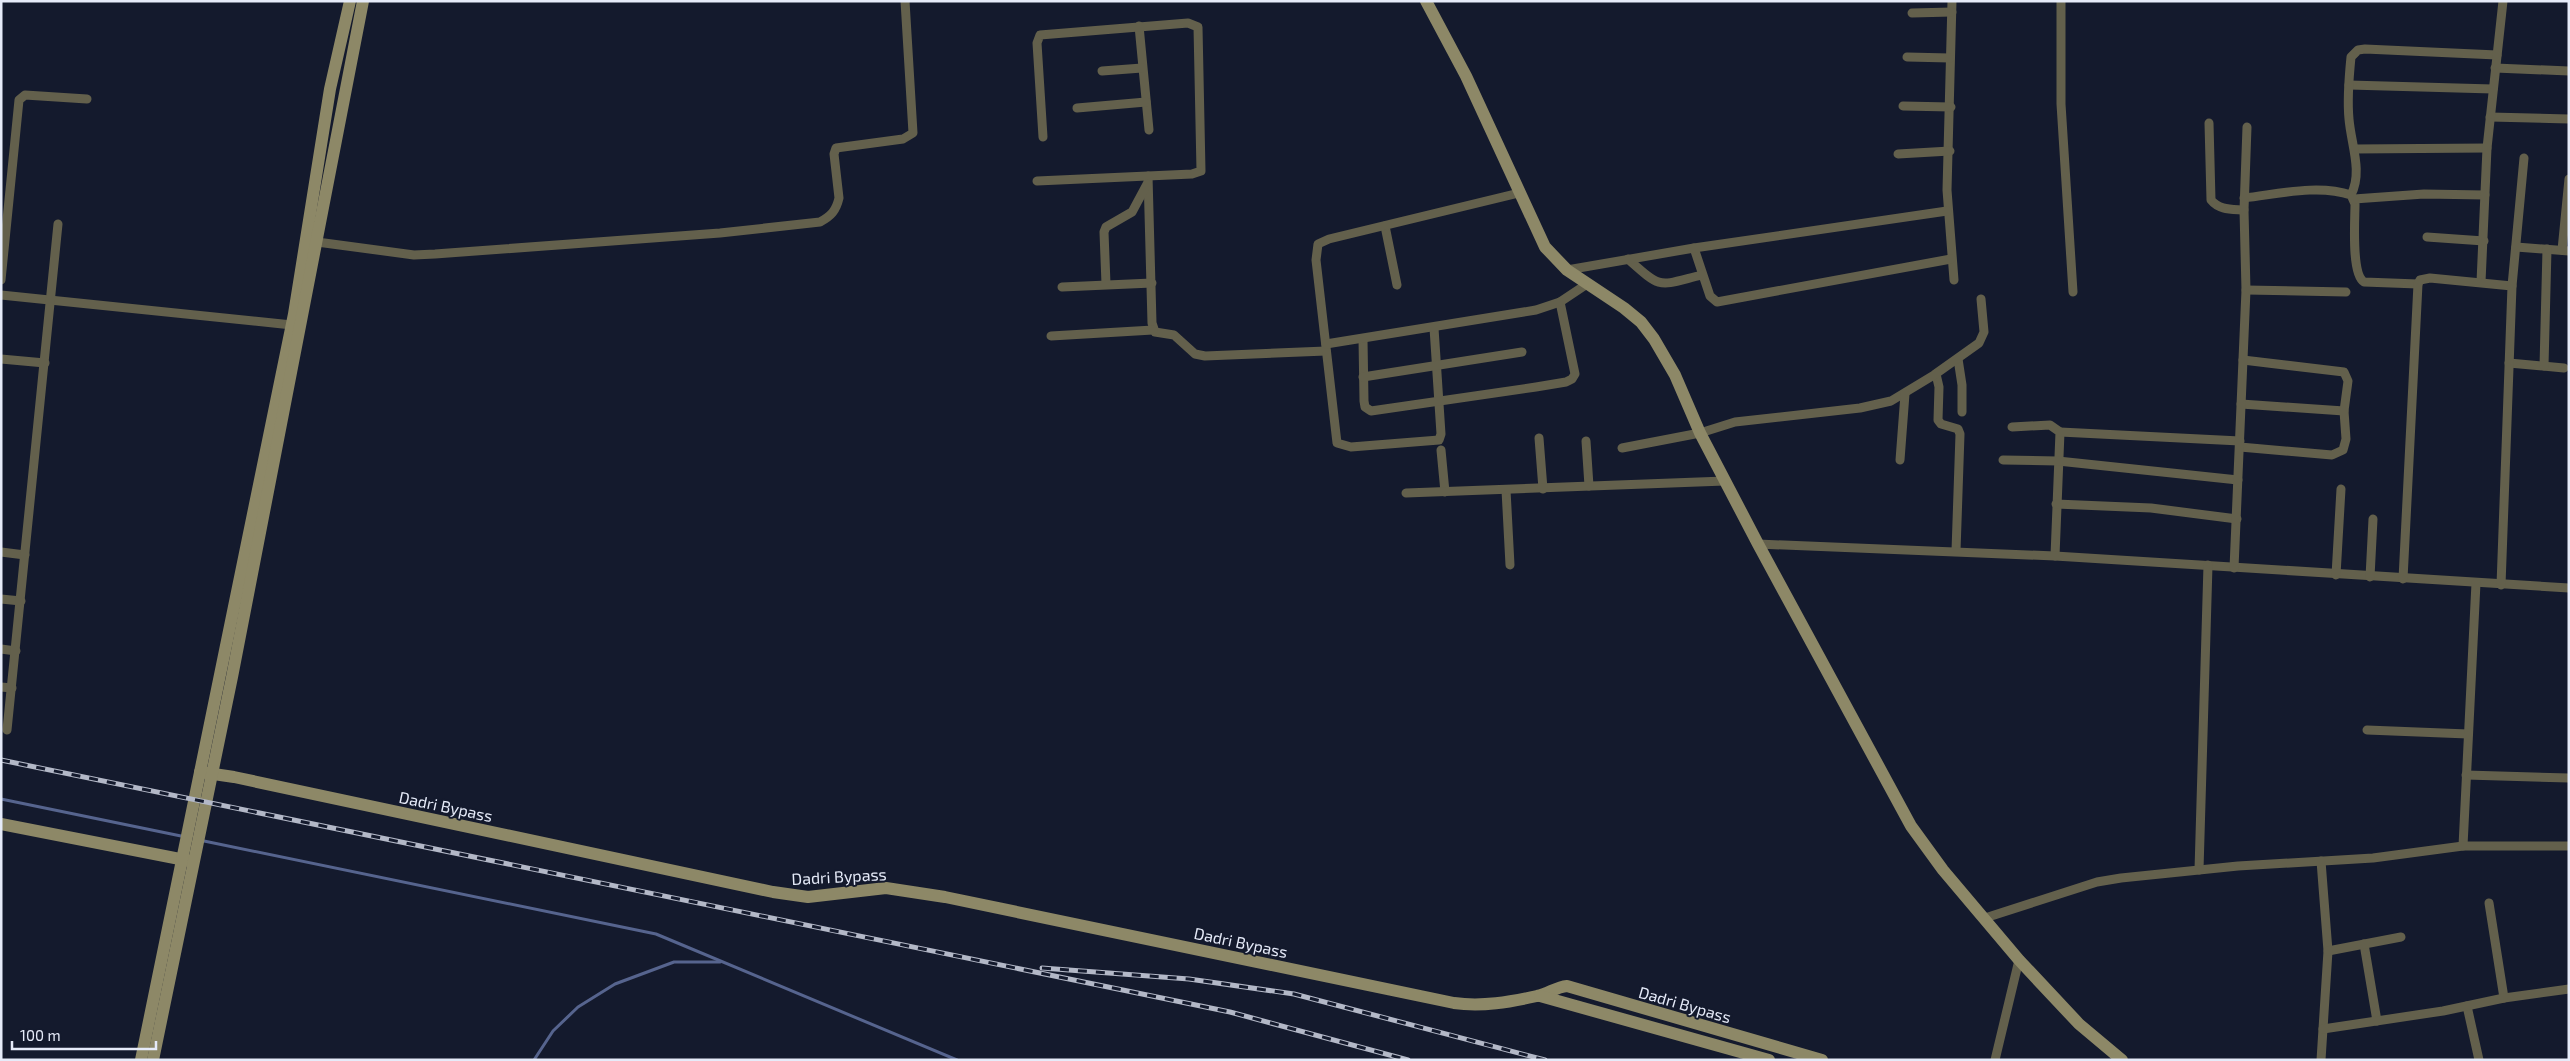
<svg xmlns="http://www.w3.org/2000/svg" width="2570" height="1061" viewBox="0 0 2570 1061" font-family="'Exo 2',sans-serif">
  <style>
    .lines { fill: none; stroke-linecap: round; stroke-linejoin: round }
    .stream { stroke: #56648e; stroke-width: 3 }
    .street { stroke: #63604c; stroke-width: 9 }
    .secondary { stroke: #8d8867; stroke-width: 12 }
    .rail-casing { stroke: #b3b8c7; stroke-width: 5 }
    .rail { stroke: #141a2d; stroke-width: 3; stroke-dasharray: 9; stroke-linecap: butt }
    .labels { text-anchor: middle; dominant-baseline: central; stroke-width: 4; stroke-linejoin: round; paint-order: stroke }
    .street-label { font-size: 16px; fill: #e6ebf9; stroke: #141a2d }
  </style>
  <rect width="100%" height="100%" fill="#141a2d"/>
  <g class="lines">
    <g class="stream">
      <polyline points="1,799 181,836"/>
      <polyline points="204,841 656,934 957,1060"/>
      <polyline points="534,1060 553,1031 578,1007 615,984 674,962 720,962"/>
    </g>
    <g class="street">
      <polyline points="1952,1 1947,190 1954,280"/>
      <polyline points="2061,1 2061,104 2073,292"/>
      <polyline points="1912,13 1952,12"/>
      <polyline points="1139,26 1149,130"/>
      <polyline points="1907,57 1950,58"/>
      <polyline points="2495,68 2569,71"/>
      <polyline points="1102,71 1142,68"/>
      <polyline points="2349,85 2493,89"/>
      <polyline points="1903,106 1951,107"/>
      <polyline points="1077,108 1146,102"/>
      <polyline points="2490,117 2569,119"/>
      <path d="M2209,123L2211,200C2219,210 2231,209 2244,210"/>
      <polyline points="2355,149 2487,148"/>
      <polyline points="1898,154 1950,151"/>
      <polyline points="1148,176 1152,323 1155,332 1174,335 1195,354 1205,356 1326,351"/>
      <polyline points="1037,181 1192,174 1201,171 1198,27 1188,23 1040,35 1037,43 1043,137"/>
      <path d="M2351,195C2363,172 2351,144 2349,119C2347,99 2349,77 2351,57L2358,50L2365,49L2497,55"/>
      <path d="M2244,198C2279,194 2318,184 2351,195L2355,204C2355,220 2351,274 2364,282L2418,284"/>
      <polyline points="2354,199 2424,194 2485,195"/>
      <polyline points="1385,226 1397,285"/>
      <polyline points="2427,237 2484,241"/>
      <path d="M317,242L414,255L435,254L720,233L820,222C831,216 836,211 839,198L834,154L836,148L903,139L913,133L905,1"/>
      <polyline points="2516,247 2569,251"/>
      <polyline points="1694,248 1710,296 1717,302 1951,259"/>
      <polyline points="2562,250 2569,179"/>
      <path d="M1628,259C1663,290 1657,286 1702,275"/>
      <polyline points="1567,270 1694,248 1947,211"/>
      <polyline points="1,280 19,100 25,95 87,99"/>
      <polyline points="2481,282 2487,148 2503,1"/>
      <polyline points="1106,284 1104,232 1106,227 1132,212 1147,184"/>
      <polyline points="1062,287 1152,283"/>
      <polyline points="2246,290 2346,292"/>
      <polyline points="1,295 292,325"/>
      <polyline points="1434,328 1441,434 1439,440 1351,447 1337,443 1316,260 1318,244 1329,239 1519,193"/>
      <polyline points="1051,336 1153,330"/>
      <polyline points="1363,339 1364,401 1365,407 1371,411 1536,387 1566,382 1572,379 1575,374 1560,302"/>
      <polyline points="1326,344 1536,310 1560,302 1587,284"/>
      <polyline points="1,359 45,363"/>
      <polyline points="1958,359 1962,385 1962,412"/>
      <polyline points="2509,363 2564,368"/>
      <polyline points="2544,366 2547,249"/>
      <polyline points="1936,374 1939,387 1938,420 1941,424 1958,429 1960,434 1956,551"/>
      <polyline points="1363,377 1522,352"/>
      <polyline points="2241,404 2344,411"/>
      <polyline points="2012,427 2050,425 2060,432 2055,556"/>
      <polyline points="2060,432 2240,441"/>
      <polyline points="1539,438 1543,489"/>
      <polyline points="1586,441 1589,486"/>
      <polyline points="2240,447 2332,455 2343,450 2346,439 2344,411 2348,381 2344,372 2243,360"/>
      <polyline points="1622,448 1700,433 1735,422 1860,408 1891,401 1934,375 1979,343 1984,332 1981,299"/>
      <polyline points="1441,450 1445,492"/>
      <polyline points="1900,460 1905,394"/>
      <polyline points="2003,460 2058,461 2238,480"/>
      <polyline points="1506,490 1510,565"/>
      <polyline points="1406,493 1725,481"/>
      <polyline points="2056,504 2151,508 2237,519"/>
      <polyline points="1758,544 2055,556 2569,588"/>
      <polyline points="1,552 25,555"/>
      <polyline points="2234,568 2246,290 2244,210 2247,127"/>
      <polyline points="2336,575 2341,489"/>
      <polyline points="2370,577 2373,519"/>
      <polyline points="2403,579 2418,284 2420,280 2430,278 2512,286"/>
      <polyline points="2501,585 2512,286 2524,158"/>
      <polyline points="1,599 21,601"/>
      <polyline points="1,649 16,651"/>
      <polyline points="1,687 12,688"/>
      <polyline points="7,730 58,224"/>
      <polyline points="2367,730 2468,734"/>
      <polyline points="2466,775 2569,778"/>
      <polyline points="2463,846 2476,583"/>
      <polyline points="2321,861 2328,951 2321,1060"/>
      <polyline points="2199,870 2208,565"/>
      <polyline points="2489,903 2504,998"/>
      <polyline points="1985,918 2097,882 2121,878 2238,866 2373,858 2463,846 2569,846"/>
      <polyline points="2364,944 2377,1021"/>
      <polyline points="2328,951 2401,937"/>
      <polyline points="2467,1006 2479,1060"/>
      <polyline points="2323,1029 2443,1011 2504,998 2569,989"/>
      <polyline points="1995,1060 2019,960"/>
    </g>
    <g class="secondary">
      <polyline points="1426,1 1466,76 1545,247 1567,270 1624,308 1641,322 1654,339 1675,375 1700,433 1758,544 1911,826 1943,870 2019,960 2079,1024 2122,1060"/>
      <path d="M200,772L234,777L773,892L808,897L886,888L945,897L1454,1003C1482,1007 1510,1002 1537,996C1548,994 1556,987 1567,986L1822,1060"/>
      <polyline points="1,824 190,861"/>
      <polyline points="1540,996 1769,1060"/>
      <polyline points="141,1060 294,314 330,89 350,1"/>
      <polyline points="153,1060 232,677 363,1"/>
    </g>
    <defs>
      <g id="rail">
        <polyline points="1,760 1230,1012 1408,1060"/>
        <polyline points="1042,968 1189,979 1294,994 1545,1060"/>
      </g>
    </defs>
    <use href="#rail" class="rail-casing"/>
    <use href="#rail" class="rail"/>
  </g>
  <g class="labels">
    <g class="street-label">
      <text transform="translate(446 806) rotate(12)">Dadri Bypass</text>
      <text transform="translate(839 876) rotate(-3)">Dadri Bypass</text>
      <text transform="translate(1241 942) rotate(12)">Dadri Bypass</text>
      <text transform="translate(1685 1004) rotate(16)">Dadri Bypass</text>
    </g>
  </g>
  <rect width="2570" height="1061" fill="none" stroke="#e6ebf9" stroke-width="5"/>
  <path d="M12 1041v8h144v-8" fill="none" stroke="#e6ebf9" stroke-width="2.5"/>
  <text x="20" y="1041" font-size="15" fill="#e6ebf9" stroke="#141a2d" stroke-width="4" paint-order="stroke">100 m</text>
</svg>
